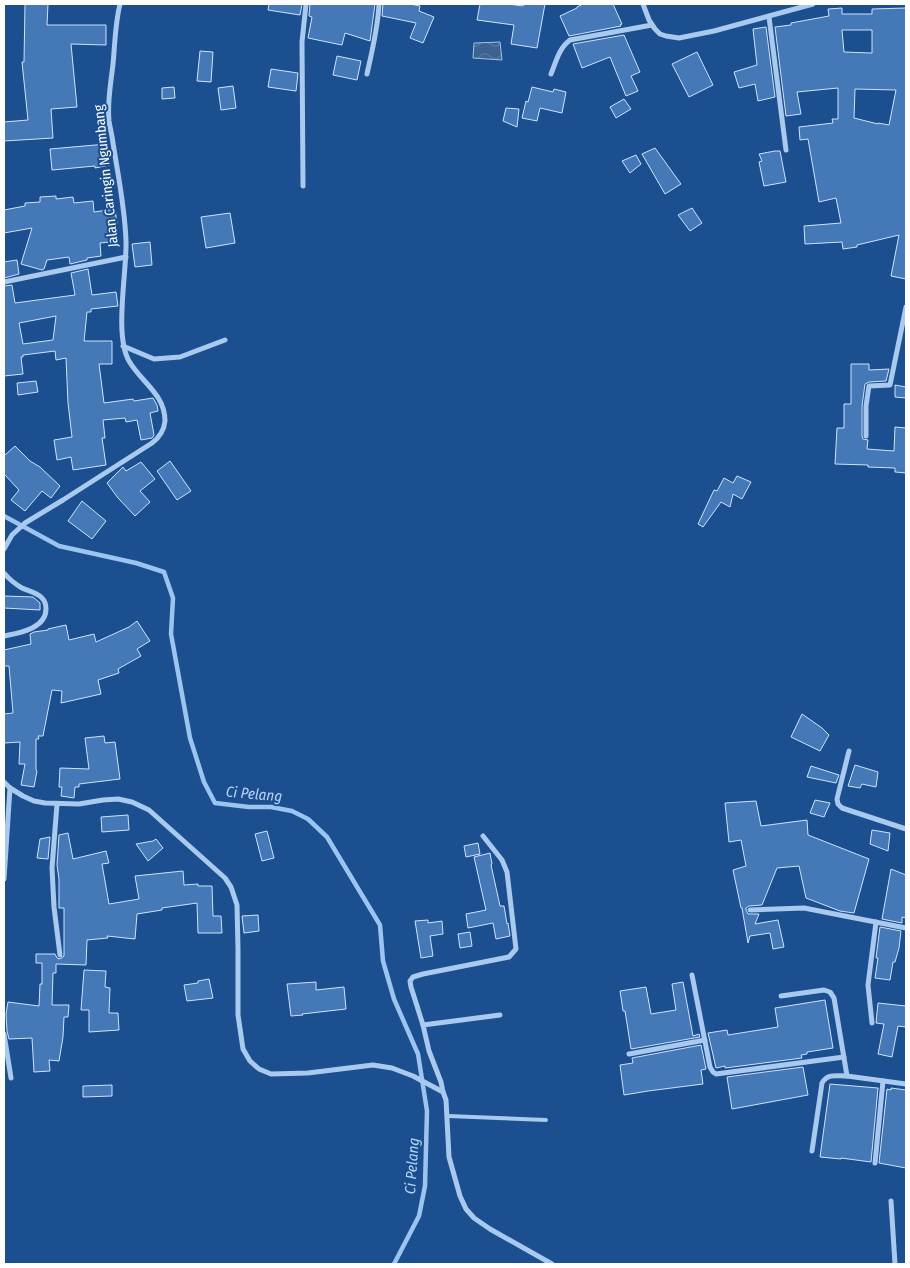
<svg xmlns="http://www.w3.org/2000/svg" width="910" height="1268" viewBox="0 0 910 1268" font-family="'Fira Sans Condensed',sans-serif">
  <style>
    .water { fill: url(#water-waves); stroke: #9cc4f0 }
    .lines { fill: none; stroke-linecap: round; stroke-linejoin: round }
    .stream { stroke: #9cc4f0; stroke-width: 4.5 }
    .building { fill: #4478b7; stroke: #cfe3fa; fill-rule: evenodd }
    .service { stroke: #a9c9ee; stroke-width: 4 }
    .minor { stroke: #a9c9ee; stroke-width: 5 }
    .labels { text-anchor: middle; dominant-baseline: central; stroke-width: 4; stroke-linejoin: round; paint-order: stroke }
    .street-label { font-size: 14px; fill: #fff; stroke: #1b4f8f }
    .water-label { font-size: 15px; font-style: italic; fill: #b5d3f5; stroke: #1b4f8f }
  </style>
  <defs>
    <pattern id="water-waves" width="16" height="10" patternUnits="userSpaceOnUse" patternTransform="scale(1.25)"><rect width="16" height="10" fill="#3c6290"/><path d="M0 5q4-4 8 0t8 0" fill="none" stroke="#597aa1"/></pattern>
  </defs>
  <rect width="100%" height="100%" fill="#1b4f8f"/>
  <polygon class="water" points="500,42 502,60 473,58 474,43"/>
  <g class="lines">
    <polyline class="stream" points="4,516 59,546 136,563 164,572 173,598 171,634 190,738 204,782 215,803 249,807 271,807 292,811 308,819 327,837 380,925 383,961 394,999 418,1054 427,1111 425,1186 419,1216 394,1264"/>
  </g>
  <g class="building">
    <polygon points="25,4 48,4 47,25 106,25 106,45 71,44 77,107 51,109 53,138 4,141 4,122 28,120 22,62 24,62"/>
    <polygon points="269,4 302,4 300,15 268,10"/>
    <polygon points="310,4 375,4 370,41 345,33 342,45 308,38 312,17 309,16"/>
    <polygon points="383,4 410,4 420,6 419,11 434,17 423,43 410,38 416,23 382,16"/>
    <polygon points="480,4 508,4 523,6 524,4 545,4 537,48 511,44 514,25 477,20"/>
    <polygon points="583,4 613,4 622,24 620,25 621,26 569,36 560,16 577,8 577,7"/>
    <path d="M842,8V14H872V9L906,8V279L891,276L899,235L857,245V247L843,249L842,242L805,244L804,226L841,223L836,198L819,202L808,139L800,140L799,127L833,123L832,119H838V88L797,92L801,114L786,116L775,27L791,25V23L829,16L828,9ZM842,30H872V53L844,52ZM855,89L896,90L889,125L878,123V124L854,118Z"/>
    <polygon points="766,27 775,97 758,101 755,84 739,88 734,72 757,65 753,29"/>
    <polygon points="624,35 640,72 631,76 638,91 626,96 610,57 582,68 573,44"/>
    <polygon points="200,51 213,52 211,82 197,81"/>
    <polygon points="697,52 713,85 689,97 672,64"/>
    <polygon points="337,56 361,61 357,80 333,75"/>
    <polygon points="271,69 298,73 296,91 268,87"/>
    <polygon points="233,86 236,108 221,110 218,88"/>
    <polygon points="174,87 175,98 162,99 162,88"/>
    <polygon points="532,87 553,92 554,89 566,92 562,113 540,108 537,121 522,118 526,101 528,102"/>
    <polygon points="624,99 631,109 616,118 610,107"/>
    <polygon points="506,108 519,109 517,127 503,121"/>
    <polygon points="107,144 110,165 95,168 95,166 52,170 50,149"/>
    <polygon points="655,148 681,184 665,194 642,154"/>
    <polygon points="775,151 780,151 786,182 764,186 759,162 762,161 759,154"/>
    <polygon points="636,155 641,164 630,173 622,161"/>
    <polygon points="56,196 56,199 73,197 74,203 93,201 94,212 115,209 117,224 115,225 118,241 100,243 101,256 87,258 87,260 70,264 69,257 47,260 44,269 42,270 21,264 32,228 4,233 4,210 25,206 25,203 40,202 40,197"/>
    <polygon points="692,208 702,223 690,231 678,215"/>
    <polygon points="230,213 235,243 206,248 201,217"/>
    <polygon points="150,242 152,265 135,267 132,244"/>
    <polygon points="17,260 19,274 4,278 4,262"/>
    <path d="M88,269L92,295L116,292L118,306L91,309V312H87L84,341H112V364H99L104,403L133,399L134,401L153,398L157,405L158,411L150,413L154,435L152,438L141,440L137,420L126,422L125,418L103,420L105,438H102L106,465L73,470L71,457L57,460L54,440L72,437L68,403L66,358L56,360L55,351L23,355V357H21L23,374L4,376V286L12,285L15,303L75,295L71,273ZM56,316L53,340L23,344L19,323Z"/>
    <polygon points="851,364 869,364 869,370 889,369 886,381 869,382 865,384 862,406 862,436 863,439 868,440 867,449 894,451 895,427 906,428 906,473 895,472 895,468 868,467 868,465 835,464 837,428 844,428 844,404 851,404"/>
    <polygon points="36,381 38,392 18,395 17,383"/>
    <polygon points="895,385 906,387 906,398 895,397"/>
    <polygon points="15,446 30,461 40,467 60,486 51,498 42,491 25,511 11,500 19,490 4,474 4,456"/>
    <polygon points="170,461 191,491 177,500 157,471"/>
    <polygon points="141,462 155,479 140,491 150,502 135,516 118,498 107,483 123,467 126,471"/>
    <polygon points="737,476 751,482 742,499 733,494 730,507 721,502 703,527 698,524 714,490 717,491 724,478 733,483"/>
    <polygon points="82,501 106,521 92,539 68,521"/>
    <polygon points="4,596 33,597 40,603 40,610 4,608"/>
    <polygon points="137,621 150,641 137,649 141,656 118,669 119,673 98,680 101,694 61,703 62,691 52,690 43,736 38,736 39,739 36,739 36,770 37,771 34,787 21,785 25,764 19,764 20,742 4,743 4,714 13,713 9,666 4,666 4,650 31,644 30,634 34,632 48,630 48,629 66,625 69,640 94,634 96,642 129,627"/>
    <polygon points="802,714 822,728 829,735 820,751 791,737"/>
    <polygon points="104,736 105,743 115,742 120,779 79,784 79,787 75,787 74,798 61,796 62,787 59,787 60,768 89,769 85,738"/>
    <polygon points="855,765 878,772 876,787 862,784 860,788 848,786"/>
    <polygon points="811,766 839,775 836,783 807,777"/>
    <polygon points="815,800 830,803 824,817 810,813"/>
    <polygon points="756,801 761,826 807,820 808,835 869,859 854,913 840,911 806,898 799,866 777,868 762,905 749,906 746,908 746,910 748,914 759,914 755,924 778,920 784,947 773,949 770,933 750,936 748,943 742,908 741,908 733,870 746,866 741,840 729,842 725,803"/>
    <polygon points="128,815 129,830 102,832 101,817"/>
    <polygon points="872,830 890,833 888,851 870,844"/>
    <polygon points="267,831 274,858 262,861 255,834"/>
    <polygon points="68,833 73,859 106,851 109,863 102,864 109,904 139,899 135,876 183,871 184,885 198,884 198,886 212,886 213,916 221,916 222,933 198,933 197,903 162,908 162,910 137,914 135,939 107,936 108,938 87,940 86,965 56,964 56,973 53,973 52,1005 69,1005 68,1017 64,1017 63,1037 59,1061 49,1060 50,1071 34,1072 32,1038 9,1039 7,1031 6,1014 8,1002 39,1006 40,984 42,984 42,963 36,963 36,954 55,954 57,958 60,959 64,956 64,908 59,908 59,879 57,865 59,835"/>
    <polygon points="50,837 48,859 37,858 40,839"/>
    <polygon points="156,839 163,848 148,861 136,844 153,841"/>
    <polygon points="478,843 480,854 466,857 464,846"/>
    <polygon points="490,853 492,864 491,865 500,906 504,906 507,924 508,923 510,936 496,939 493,923 468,928 466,914 486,910 474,857"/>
    <polygon points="891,869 906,875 906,918 902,917 902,923 882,919"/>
    <polygon points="258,915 259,931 244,933 242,916"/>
    <polygon points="428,920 428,923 442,921 443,934 430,936 433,956 421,958 415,921"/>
    <polygon points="880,927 901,931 899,948 895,962 893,962 890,980 875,978 878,958 876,958"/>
    <polygon points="470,932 472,946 460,948 458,934"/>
    <polygon points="84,970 106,971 105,987 110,988 109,1013 118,1013 119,1030 89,1032 89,1010 81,1010"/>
    <polygon points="209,979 213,998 187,1001 184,985 198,983 198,981"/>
    <polygon points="316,982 316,990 344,987 346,1009 302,1014 303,1015 291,1016 287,984"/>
    <polygon points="683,982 693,1036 699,1034 700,1037 631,1049 625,1011 623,1011 620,991 646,987 651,1014 676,1010 672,984"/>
    <polygon points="825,1000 833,1048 807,1052 807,1054 801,1055 802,1058 725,1068 725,1066 716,1068 708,1033 727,1030 728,1035 778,1027 775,1008"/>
    <polygon points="878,1003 906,1006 906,1027 898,1026 892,1057 878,1054 884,1024 876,1023"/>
    <polygon points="701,1045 706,1069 701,1070 703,1084 648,1091 624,1095 620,1065 633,1063 632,1058"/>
    <polygon points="803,1067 808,1095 732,1109 727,1077"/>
    <polygon points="830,1084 878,1088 871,1162 841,1158 841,1159 820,1157"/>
    <polygon points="112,1085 112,1096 83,1097 83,1086"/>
    <polygon points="891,1088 906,1090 906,1168 879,1163 887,1089 891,1090"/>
  </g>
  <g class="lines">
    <polyline class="service" points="448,1116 546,1120"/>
    <g class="minor">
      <polyline points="643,4 649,20 655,29 660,34 666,36 679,38 714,31 813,4"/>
      <polyline points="769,17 786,150"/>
      <path d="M367,74C372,51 378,28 379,4"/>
      <path d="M551,74C556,62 559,48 570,40L652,25"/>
      <polyline points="303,186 302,42 306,4"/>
      <polyline points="4,282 126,257"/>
      <polyline points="123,346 154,359 180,357 225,340"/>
      <polyline points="866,436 866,406 869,386 890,385 906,307"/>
      <path d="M4,549L12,535L25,523L63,500L152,443C160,437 164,431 165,421C165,394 141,382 129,361C114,335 127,272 126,241C125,208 118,175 113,143C112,135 110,128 109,121C107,101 111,83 113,64C115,44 115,24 120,4"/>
      <path d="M4,573C9,579 15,584 22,588C28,591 38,593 42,598C45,601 46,605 46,609C46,629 18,633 4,636"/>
      <polyline points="849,751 837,799 838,804 842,808 906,829"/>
      <polyline points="4,782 10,788 23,796 34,801 45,803 79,804 103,800 118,799 132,802 149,810 225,878 231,887 237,905 238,949 238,1015 243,1049 250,1061 259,1069 271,1074 308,1073 373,1065 392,1068 413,1076 443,1092 446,1100 449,1157 460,1196 466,1209 474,1218 490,1229 552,1264"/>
      <polyline points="57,804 52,868 54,907 60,955"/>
      <polyline points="4,879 10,788"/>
      <polyline points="750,910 804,908 906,928"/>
      <polyline points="692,975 710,1067 713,1072 716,1074 844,1057"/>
      <polyline points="781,996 824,990 830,992 834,998 847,1076 906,1084"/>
      <polyline points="872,1023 868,985 876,922"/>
      <polyline points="423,1025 411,987 410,981 413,977 423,974 509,957 516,949 507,872 502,860 483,836"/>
      <polyline points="4,1034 11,1078"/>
      <polyline points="629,1054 705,1040"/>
      <polyline points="443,1092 441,1082 429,1051 423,1025 500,1015"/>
      <path d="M812,1151L822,1083C828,1073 837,1076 847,1076"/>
      <polyline points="875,1163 883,1081"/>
      <polyline points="891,1201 895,1264"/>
    </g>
  </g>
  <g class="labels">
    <g class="street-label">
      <text transform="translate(106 176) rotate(-96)">Jalan Caringin Ngumbang</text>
    </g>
    <g class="water-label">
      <text transform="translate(254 794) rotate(5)">Ci Pelang</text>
      <text transform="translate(412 1166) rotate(-86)">Ci Pelang</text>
    </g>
  </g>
  <rect width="910" height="1268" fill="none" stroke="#ffffff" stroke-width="10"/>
</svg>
